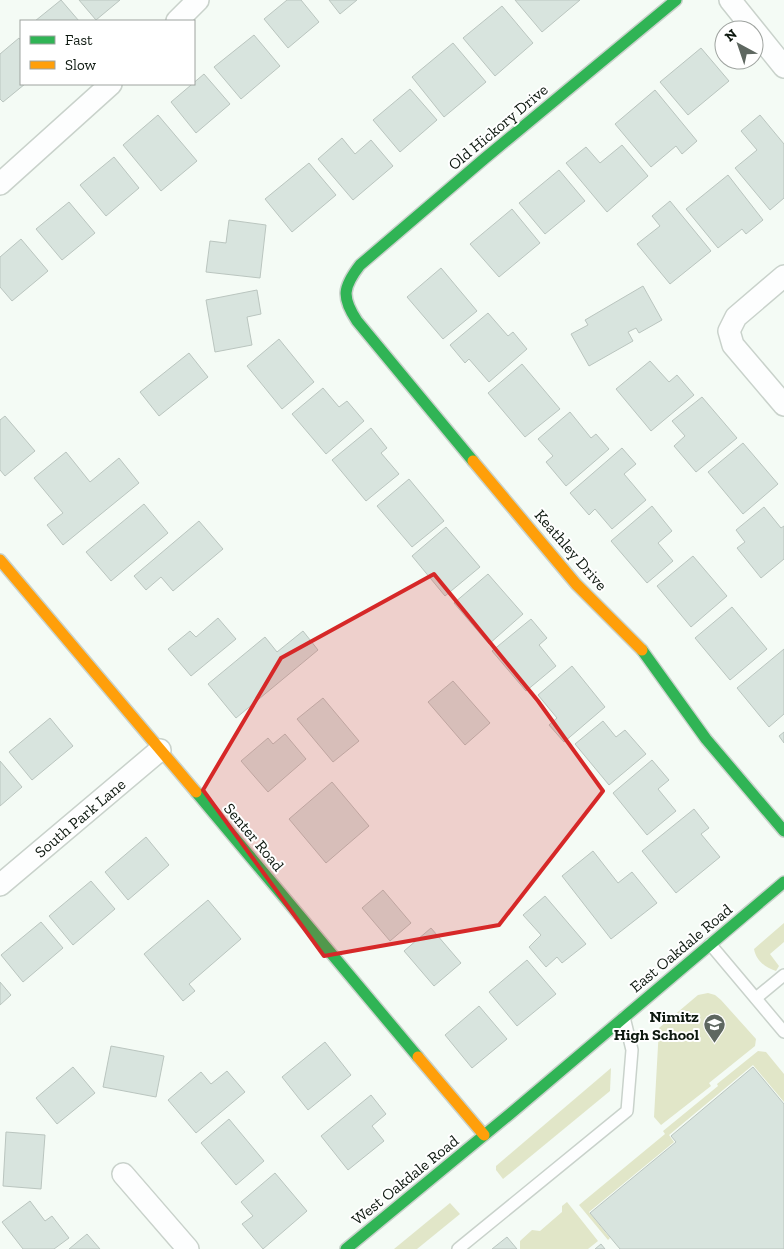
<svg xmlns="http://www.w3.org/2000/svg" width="784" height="1249" viewBox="0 0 784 1249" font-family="'Zilla Slab',serif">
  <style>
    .green { fill: #e1e6c8 }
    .building { fill: #d8e4de; stroke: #bac5bf }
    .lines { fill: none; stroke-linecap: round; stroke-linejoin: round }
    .lane-casing { stroke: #c9d2cb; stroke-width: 14 }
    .street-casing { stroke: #c9d2cb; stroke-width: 24 }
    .fast-casing { stroke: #c9d2cb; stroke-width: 14 }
    .slow-casing { stroke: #c9d2cb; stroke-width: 14 }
    .lane { stroke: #fdfefe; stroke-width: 11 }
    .street { stroke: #fdfefe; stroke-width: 21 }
    .fast { stroke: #30b455; stroke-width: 11 }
    .slow { stroke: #ff9f0a; stroke-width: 11 }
    .marked { fill: #d62828; fill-opacity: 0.2; stroke: #d62828; stroke-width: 4; stroke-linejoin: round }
    .labels { text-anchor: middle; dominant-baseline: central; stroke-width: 4; stroke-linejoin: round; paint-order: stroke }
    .street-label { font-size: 16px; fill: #0d180f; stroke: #fff }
    .poi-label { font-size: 16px; font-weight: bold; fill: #0d180f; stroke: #fff; text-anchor: end }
  </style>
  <rect width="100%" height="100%" fill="#f4fbf5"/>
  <g class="green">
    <path d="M784,923V942L770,954L779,966L776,971C765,968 756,960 754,949Z"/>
    <polygon points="708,993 715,995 721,1000 756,1039 755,1046 709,1083 711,1086 661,1125 654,1117 659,1028 698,995"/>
    <polygon points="758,1051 766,1052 784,1074 784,1102 753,1065 669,1135 674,1142 589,1212 610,1238 608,1240 579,1205 665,1134 663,1131 718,1086 717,1084"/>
    <polygon points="611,1068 610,1091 503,1179 496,1170 496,1166"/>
    <polygon points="567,1202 598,1241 588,1249 520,1249 520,1241 532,1230 540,1231 562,1212 562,1206"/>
    <polygon points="450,1203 460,1214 417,1249 394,1249"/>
  </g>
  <g class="building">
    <polygon points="61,0 79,21 35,21"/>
    <polygon points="79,0 120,0 96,20"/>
    <polygon points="287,0 301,0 319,22 288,48 264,19"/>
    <polygon points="329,0 357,0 340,14"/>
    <polygon points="515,0 580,0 542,32"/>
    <polygon points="502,6 533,43 495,76 463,38"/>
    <polygon points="254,35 280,66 241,99 214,67"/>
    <polygon points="19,38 21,41 21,84 25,84 3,102 0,99 0,54"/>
    <polygon points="453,43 486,82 444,117 412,77"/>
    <polygon points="701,48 729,81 688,115 660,82"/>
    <polygon points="204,74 230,104 196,133 171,102"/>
    <polygon points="410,89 437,120 400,152 373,120"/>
    <polygon points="655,90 697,141 682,154 676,146 651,167 615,124"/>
    <polygon points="158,115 197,161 161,191 123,145"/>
    <polygon points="760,115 784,144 784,198 770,210 735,168 757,150 741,131"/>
    <polygon points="342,138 355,154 371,140 393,166 353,200 318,159"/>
    <polygon points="622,145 648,176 607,212 566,163 586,147 600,163"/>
    <polygon points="114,157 139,188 106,216 80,185"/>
    <polygon points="309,163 336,195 292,232 265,199"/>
    <polygon points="559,170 585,201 545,234 519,203"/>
    <polygon points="728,175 763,220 746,234 742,229 718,248 686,209"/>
    <polygon points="670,201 711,251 670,284 637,244 660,226 652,216"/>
    <polygon points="69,202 95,233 62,260 36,229"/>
    <polygon points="512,209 540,243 499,277 470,244"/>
    <polygon points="229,220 266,225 260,278 206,272 210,241 226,243"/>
    <polygon points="21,239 48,271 12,301 0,287 0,257"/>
    <polygon points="441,268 477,311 443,339 407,297"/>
    <polygon points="643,286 662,320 639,333 636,328 628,332 633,341 589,366 571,334 588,325 585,320"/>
    <polygon points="257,290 261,314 247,317 252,345 215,352 206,300"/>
    <polygon points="488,313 508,336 513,332 527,349 489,382 469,359 465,363 450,345"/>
    <polygon points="279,339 314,382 282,409 247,366"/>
    <polygon points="189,353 208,377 159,416 140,392"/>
    <polygon points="650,361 669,382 677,375 694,395 651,431 616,389"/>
    <polygon points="522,364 560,409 525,437 488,393"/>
    <polygon points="323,388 339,407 347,401 364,421 326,454 292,414"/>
    <polygon points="702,397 737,438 696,472 674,446 685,436 672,421"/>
    <polygon points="570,412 591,438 596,434 609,449 566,486 546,462 553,456 538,439"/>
    <polygon points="5,416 35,451 5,476 0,470 0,420"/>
    <polygon points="371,428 387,448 381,453 399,474 366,501 332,460"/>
    <polygon points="743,443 778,484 743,514 708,472"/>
    <polygon points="622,448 636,464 624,474 646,500 612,529 595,509 589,515 570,493"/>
    <polygon points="66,452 90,482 119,458 139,483 63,545 47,525 63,513 34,478"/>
    <polygon points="409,479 444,521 412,547 377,506"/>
    <polygon points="144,504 168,533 111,581 86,552"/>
    <polygon points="652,506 672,531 658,543 673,561 647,583 611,541"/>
    <polygon points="764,507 781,528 784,526 784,559 761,578 737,548 745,542 736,530"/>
    <polygon points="199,521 223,549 173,591 161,577 146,590 134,576"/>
    <polygon points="446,527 480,567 445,596 412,556"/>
    <polygon points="693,556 727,596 691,627 657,586"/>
    <polygon points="488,574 523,614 489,644 454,603"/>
    <polygon points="732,607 767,649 730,680 695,638"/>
    <polygon points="218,618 236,639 191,676 168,649 190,631 196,637"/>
    <polygon points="531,619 547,638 539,645 556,666 526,691 492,651"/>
    <polygon points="303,631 318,650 236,718 208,684 265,637 277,652"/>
    <polygon points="784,649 784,714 769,727 737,688"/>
    <polygon points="572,666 605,707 564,742 549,725 557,718 538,695"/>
    <polygon points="453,681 490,723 465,745 428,702"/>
    <polygon points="323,698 359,741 333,762 297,719"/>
    <polygon points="50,718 73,746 32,780 9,752"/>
    <polygon points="603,721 616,737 625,730 646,754 609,785 575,744"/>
    <polygon points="784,732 784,743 779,736"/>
    <polygon points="285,734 306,759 268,792 241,761 268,738 273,744"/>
    <polygon points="652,760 669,780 658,789 676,811 647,835 613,793"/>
    <polygon points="0,761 22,787 0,806"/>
    <polygon points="332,782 369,826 326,863 289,819"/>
    <polygon points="694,809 709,828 701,834 720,857 676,893 642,851"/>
    <polygon points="146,837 169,865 128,900 105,872"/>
    <polygon points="593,851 618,883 632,872 657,903 611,939 562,876"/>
    <polygon points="91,881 115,909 73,945 49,916"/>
    <polygon points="383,890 411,923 390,941 362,908"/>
    <polygon points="545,896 586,944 562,963 557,957 546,967 529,947 541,935 523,915"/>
    <polygon points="208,900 241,939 189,984 195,991 183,1001 144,954"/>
    <polygon points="41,922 63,948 23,982 1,955"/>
    <polygon points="431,928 461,963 434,986 404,951"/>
    <polygon points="527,960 556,994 517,1026 489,992"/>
    <polygon points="0,982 11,995 0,1005"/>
    <polygon points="479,1006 507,1039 472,1068 445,1035"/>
    <polygon points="325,1042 351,1075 308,1110 282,1077"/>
    <polygon points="111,1046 164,1056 156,1097 103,1087"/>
    <polygon points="73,1067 95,1093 57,1124 36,1098"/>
    <polygon points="753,1067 784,1104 784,1249 620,1249 590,1213 676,1142 671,1136"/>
    <polygon points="227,1071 245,1092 196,1133 168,1100 201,1072 211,1084"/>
    <polygon points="371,1095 386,1114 372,1126 384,1141 348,1170 321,1136"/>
    <polygon points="229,1119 264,1161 236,1185 201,1143"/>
    <polygon points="6,1132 45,1135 41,1189 3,1186"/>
    <polygon points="275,1173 307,1211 263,1249 242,1224 253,1216 241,1202"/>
    <polygon points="30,1201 45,1221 52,1216 69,1238 54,1249 23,1249 2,1222"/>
    <polygon points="87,1234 100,1249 69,1249"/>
    <polygon points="507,1237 517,1249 492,1249"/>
    <polygon points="601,1244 605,1249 595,1249"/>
  </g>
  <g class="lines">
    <defs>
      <g id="lane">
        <polyline points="710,944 784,1032"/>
        <polyline points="756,998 784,975"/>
        <polyline points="458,1249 627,1111 632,1050 624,1017"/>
      </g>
      <g id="street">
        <polyline points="730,0 784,67"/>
        <polyline points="177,21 198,0"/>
        <polyline points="0,184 111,84"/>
        <polyline points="784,276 736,317 729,331 733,345 784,405"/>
        <polyline points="0,885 160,750"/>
        <polyline points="123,1174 188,1249"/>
      </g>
      <g id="fast">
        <path d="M473,461L357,321C341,297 343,287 360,265L484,159L676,0"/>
        <polyline points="642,650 706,739 784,831"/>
        <polyline points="196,792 418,1057"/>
        <polyline points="346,1249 510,1114 784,882"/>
      </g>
      <g id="slow">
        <polyline points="473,461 576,584 642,650"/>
        <polyline points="0,560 196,792"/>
        <polyline points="418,1057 484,1135"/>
      </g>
    </defs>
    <use href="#lane" class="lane-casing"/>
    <use href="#street" class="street-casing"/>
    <use href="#fast" class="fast-casing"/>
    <use href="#slow" class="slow-casing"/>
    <use href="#lane" class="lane"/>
    <use href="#street" class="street"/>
    <use href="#fast" class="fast"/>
    <use href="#slow" class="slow"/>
  </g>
  <path class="marked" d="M434,574L538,701L603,791L499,925L324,956L203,790L281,658Z"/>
  <defs>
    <symbol id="school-pin" viewBox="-11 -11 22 30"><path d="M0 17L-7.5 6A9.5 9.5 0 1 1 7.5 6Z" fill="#5e6760" stroke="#fff"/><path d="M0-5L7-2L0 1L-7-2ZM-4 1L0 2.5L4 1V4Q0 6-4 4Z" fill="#fff"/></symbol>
  </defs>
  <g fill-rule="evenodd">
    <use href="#school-pin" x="702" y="1012" width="25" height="34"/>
  </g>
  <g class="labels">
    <g class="street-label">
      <text transform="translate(498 127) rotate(-40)">Old Hickory Drive</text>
      <text transform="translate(571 550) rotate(49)">Keathley Drive</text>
      <text transform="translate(80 818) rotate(-40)">South Park Lane</text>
      <text transform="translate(254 837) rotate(50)">Senter Road</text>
      <text transform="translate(681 948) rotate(-40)">East Oakdale Road</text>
      <text transform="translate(405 1180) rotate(-39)">West Oakdale Road</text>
    </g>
    <g class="poi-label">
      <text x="699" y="1016">Nimitz<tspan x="699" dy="18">High School</tspan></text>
    </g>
  </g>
  <rect x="20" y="20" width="175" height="65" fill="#ffffff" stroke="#9ea39f"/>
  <rect x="30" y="36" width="25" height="8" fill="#30b455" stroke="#9ea39f"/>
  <text x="65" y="45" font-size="15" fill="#0d180f">Fast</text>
  <rect x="30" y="61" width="25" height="8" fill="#ff9f0a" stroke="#9ea39f"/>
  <text x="65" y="70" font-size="15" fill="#0d180f">Slow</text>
  <g transform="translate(739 45) rotate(320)"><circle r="24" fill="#ffffff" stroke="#9ea39f"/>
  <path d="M0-4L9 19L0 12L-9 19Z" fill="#5e6760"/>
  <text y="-8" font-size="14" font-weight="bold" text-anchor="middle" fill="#0d180f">N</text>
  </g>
</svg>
